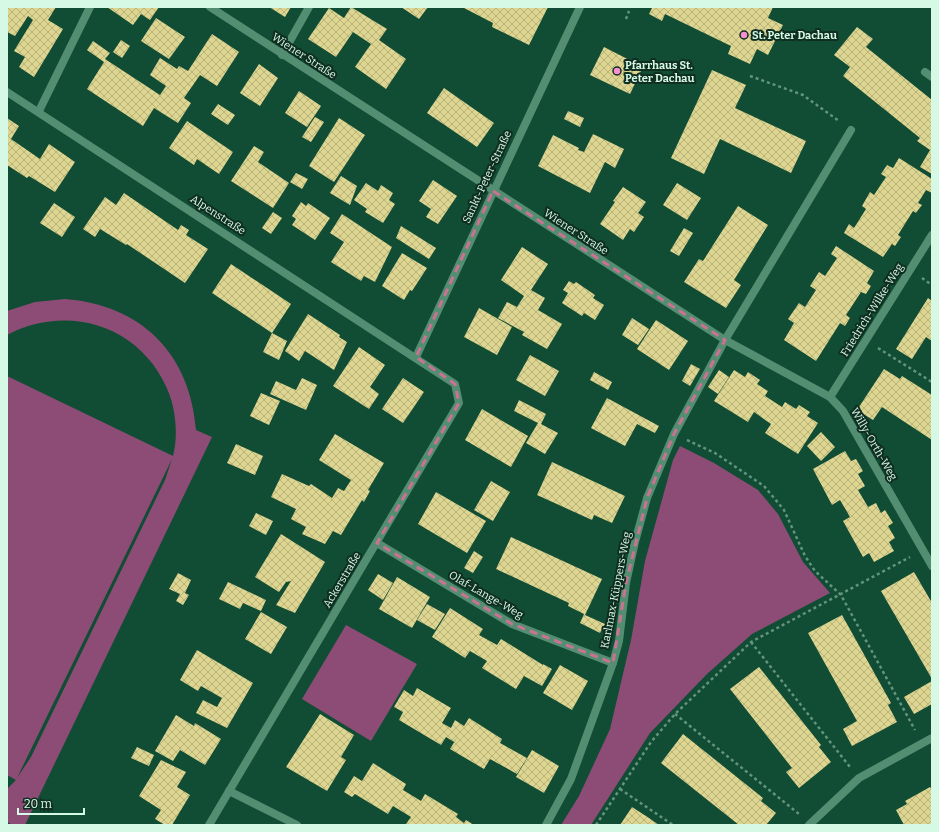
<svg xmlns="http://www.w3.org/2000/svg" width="939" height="832" viewBox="0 0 939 832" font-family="Bitter,serif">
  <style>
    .green { fill: #8c4c75; fill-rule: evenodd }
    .building { fill: url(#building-cross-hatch) }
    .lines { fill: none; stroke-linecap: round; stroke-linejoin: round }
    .path { stroke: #63947e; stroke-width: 2.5; stroke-dasharray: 3 3; stroke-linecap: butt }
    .lane { stroke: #548e72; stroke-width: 8 }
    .street { stroke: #548e72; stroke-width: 8 }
    .marked { fill: none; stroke: #ca7293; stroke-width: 3; stroke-dasharray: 8 5; stroke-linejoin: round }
    .poi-dot { fill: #f690d1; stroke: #0f2d20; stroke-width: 1.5 }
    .labels { text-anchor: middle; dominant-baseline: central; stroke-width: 4; stroke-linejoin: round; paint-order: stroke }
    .poi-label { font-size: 11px; font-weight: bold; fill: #d6f9e6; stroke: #0f2d20; text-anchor: start }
    .street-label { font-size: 11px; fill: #d6f9e6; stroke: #0f2d20 }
  </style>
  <defs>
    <pattern id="building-cross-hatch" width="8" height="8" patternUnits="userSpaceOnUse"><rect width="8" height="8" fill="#ded690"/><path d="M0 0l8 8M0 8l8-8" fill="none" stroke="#b6b37d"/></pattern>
  </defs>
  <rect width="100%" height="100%" fill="#114c34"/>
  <g class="green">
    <path d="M65,299C141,305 190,353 196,430L212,437L25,825H13L7,822V789L16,780L7,775V376L173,456C178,437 176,414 170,396C145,327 70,302 7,335V311L35,302ZM172,459L165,480L31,757L17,778Z"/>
    <polygon points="680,446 714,463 758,490 778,514 803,562 830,593 752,634 707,674 650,733 591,825 561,825 579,796 610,729 631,640 645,561 673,460"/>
    <polygon points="346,625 417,664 371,741 302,699"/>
  </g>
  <g class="building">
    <polygon points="7,7 56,7 48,20 63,29 34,77 19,67 25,57 14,51 33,20 28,16 15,36 7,32"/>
    <polygon points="107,7 159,7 150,20 141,14 133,25"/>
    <polygon points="269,7 291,7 285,17"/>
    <polygon points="351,7 387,29 379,40 406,59 386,89 355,67 371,44 353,32 336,57 308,39 329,8 344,18"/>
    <polygon points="401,7 428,7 419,19"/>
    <polygon points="465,7 548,7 529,45 492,27 493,23 464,8"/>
    <polygon points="649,7 773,7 768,18 783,25 768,55 757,49 750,64 728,54 731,46 665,14 662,21 649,14 652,8"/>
    <polygon points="156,18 185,37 169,59 141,41"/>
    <polygon points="857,27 873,39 866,47 932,100 932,174 920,167 930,150 917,141 920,138 843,76 850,67 834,55"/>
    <polygon points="212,34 239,52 217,86 200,75 184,98 191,103 178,123 154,108 143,126 87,89 104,62 87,50 93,41 110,53 105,59 160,95 166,86 150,75 160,58 177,69 179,66 188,71"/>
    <polygon points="121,40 130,46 122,58 113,52"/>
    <polygon points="604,47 643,67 630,94 590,75"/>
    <polygon points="259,64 278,78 260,106 240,93"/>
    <polygon points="712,70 746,85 735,108 806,141 791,173 720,139 704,174 671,158"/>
    <polygon points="444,88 494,123 477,147 427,113"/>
    <polygon points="299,91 321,106 307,127 285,113"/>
    <polygon points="218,104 235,115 228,125 211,114"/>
    <polygon points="568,111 584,118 580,127 564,119"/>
    <polygon points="315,117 324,122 311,142 302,137"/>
    <polygon points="7,118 19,126 11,139 40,159 49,144 75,162 55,192 29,176 27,178 7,165"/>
    <polygon points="339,118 365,135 334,182 309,166"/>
    <polygon points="187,121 233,152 219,174 197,159 194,165 169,148"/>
    <polygon points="593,134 624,149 615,168 605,162 590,193 538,166 553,135 579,148 578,150 584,152"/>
    <polygon points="254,146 264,152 258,162 289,183 273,208 231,181"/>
    <polygon points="899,158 932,179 932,193 926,190 918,203 922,205 916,213 913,211 898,235 901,237 895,246 892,244 883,257 844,233 849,224 854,228 866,209 862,206 870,192 874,195 886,177 881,174 887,165 893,168"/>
    <polygon points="296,173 308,179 302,189 290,182"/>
    <polygon points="341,176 357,186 350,205 330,193"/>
    <polygon points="433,180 457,196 438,224 426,217 431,209 419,201"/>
    <polygon points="366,183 378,191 381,185 393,193 389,200 395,204 383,223 365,212 367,209 354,200"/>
    <polygon points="677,183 701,198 687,220 663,205"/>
    <polygon points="623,187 646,202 638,213 644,217 634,232 630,229 623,240 600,224 615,202 613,201"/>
    <polygon points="124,193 178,230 181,225 189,230 186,235 208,249 185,283 127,244 126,245 100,229 95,237 83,229 105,197 116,205"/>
    <polygon points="301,202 306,206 308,203 330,218 315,240 292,225 296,219 292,216"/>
    <polygon points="54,203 75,217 62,237 40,223"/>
    <polygon points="738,206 768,225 734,280 741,285 726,308 684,282 699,259 703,261"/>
    <polygon points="273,212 282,218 271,234 262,228"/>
    <polygon points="342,214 392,247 375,282 364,276 361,281 331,262 344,242 330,233"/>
    <polygon points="401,226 436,248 429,259 396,238"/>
    <polygon points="684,228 693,233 679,256 670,251"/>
    <polygon points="836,246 874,271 867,283 871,286 866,294 861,292 846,315 850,318 845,326 840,323 816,361 784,340 794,323 788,319 799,303 805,307 816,290 810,286 819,272 825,276 837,258 831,254"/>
    <polygon points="522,247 548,264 531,290 545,298 538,310 562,324 547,349 522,335 524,332 498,318 507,302 517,307 524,296 501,280"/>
    <polygon points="402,253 427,268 412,291 410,290 404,300 382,286"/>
    <polygon points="231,264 291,304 272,333 287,341 279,360 263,352 272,333 212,293"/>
    <polygon points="569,281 574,284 576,282 595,295 593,298 604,305 595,320 584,313 582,316 562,303 568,293 563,290"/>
    <polygon points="928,298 932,301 932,341 926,337 912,359 896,349"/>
    <polygon points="479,308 512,327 497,355 464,337"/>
    <polygon points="308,314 340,335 339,337 347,342 334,370 305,351 299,361 285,351"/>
    <polygon points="632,318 649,329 638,345 622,335"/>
    <polygon points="656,320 688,341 669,370 637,349"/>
    <polygon points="359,347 385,365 370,387 379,394 369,409 333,386"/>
    <polygon points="530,355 559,371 545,396 516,380"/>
    <polygon points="691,364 700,369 690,386 682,381"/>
    <polygon points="884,369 900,379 902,376 932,395 932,440 882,407 873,420 857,410"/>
    <polygon points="719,370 729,377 718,394 708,387"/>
    <polygon points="734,370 745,377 748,372 760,380 757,384 768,391 765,396 782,407 785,402 796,409 799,405 810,412 807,416 818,423 798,454 765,433 771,424 754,412 748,422 714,401"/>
    <polygon points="594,372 612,382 608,390 590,380"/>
    <polygon points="302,378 317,385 306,410 270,394 276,381 296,390"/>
    <polygon points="403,378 424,392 403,423 382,409"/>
    <polygon points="261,393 280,401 269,425 250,416"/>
    <polygon points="607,398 659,426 655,433 637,424 625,446 591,428"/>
    <polygon points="519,400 546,414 541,424 558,433 545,454 526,443 538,423 514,411"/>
    <polygon points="482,409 528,436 511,467 465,440"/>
    <polygon points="821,432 835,447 821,461 807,446"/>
    <polygon points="335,434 384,463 368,490 370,491 364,502 362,500 341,535 333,531 325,544 302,534 306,527 291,519 296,509 271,497 282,474 309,486 311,484 332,498 338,488 344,491 351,480 319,460"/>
    <polygon points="236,444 263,456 255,475 227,463"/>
    <polygon points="845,451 851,461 856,459 863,471 858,474 865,486 858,490 868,507 876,503 881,513 885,510 893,523 888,526 895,538 889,542 894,551 874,562 869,553 863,557 843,521 850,517 840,500 832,505 813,469"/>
    <polygon points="552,462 625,496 612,523 594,515 592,520 537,495"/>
    <polygon points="491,481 510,492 493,521 474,510"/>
    <polygon points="436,492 486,521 467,553 418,524"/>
    <polygon points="256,513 273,521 266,535 249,526"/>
    <polygon points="281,534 325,562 295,613 276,605 291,581 286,582 279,592 255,577"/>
    <polygon points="511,537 602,579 585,615 605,624 600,633 580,623 584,614 568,606 569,603 496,569"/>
    <polygon points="474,551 483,557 473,573 464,568"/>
    <polygon points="914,572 932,603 932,679 881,591"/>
    <polygon points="178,573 191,580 185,593 189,595 183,605 176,601 180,594 169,589"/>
    <polygon points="378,574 393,583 383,600 368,590"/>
    <polygon points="397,577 430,597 412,628 379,609"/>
    <polygon points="228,582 266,600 261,611 243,603 240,609 219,599"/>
    <polygon points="427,604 445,614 435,630 417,620"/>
    <polygon points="450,608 483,629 479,635 497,645 501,639 543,665 543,664 552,669 542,686 524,676 516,689 482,668 487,661 470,651 465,658 432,637"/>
    <polygon points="261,612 287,627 271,654 245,639"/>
    <polygon points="842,615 891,703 888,705 897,722 852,746 843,729 857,721 808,633"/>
    <polygon points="197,650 253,683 227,728 196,713 203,700 217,707 222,698 201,686 198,691 180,680"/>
    <polygon points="560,665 588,681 572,710 543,693"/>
    <polygon points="759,667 821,745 819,747 831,762 799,788 786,772 792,768 730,689"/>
    <polygon points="932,681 932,704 914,714 904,697"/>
    <polygon points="417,688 451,708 442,723 451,728 455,720 464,726 469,718 502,739 500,743 527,758 517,774 490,759 484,769 450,749 458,736 454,742 446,737 441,745 399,720 403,712 394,707 404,690 413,696"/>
    <polygon points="320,714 354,735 341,757 346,760 327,791 286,767"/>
    <polygon points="176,715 194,726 195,723 221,739 205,765 180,750 173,761 155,751"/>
    <polygon points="683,734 763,798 761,801 776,813 766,825 739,825 661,763"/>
    <polygon points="137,747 154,755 149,766 131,758"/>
    <polygon points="532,750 559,766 544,793 516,777"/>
    <polygon points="161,760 186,772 177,787 190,795 172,825 165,825 155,819 161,810 139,796"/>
    <polygon points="373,763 406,784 403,790 421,801 425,794 458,814 456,817 464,823 466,820 474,825 408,825 406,824 411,817 393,806 388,814 355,794 352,797 344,792 354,776 362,781"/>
    <polygon points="930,787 932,790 932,824 904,825 896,810 907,804 905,801"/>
    <polygon points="632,807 649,818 659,825 620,825"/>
  </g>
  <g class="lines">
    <g class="path">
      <polyline points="626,19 629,11"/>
      <polyline points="750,76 803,95 839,121"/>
      <polyline points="922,278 932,285"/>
      <polyline points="878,348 932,382"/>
      <polyline points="687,440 715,453 764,486 784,510 805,556 815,571 841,595 915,730"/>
      <polyline points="751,642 850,767"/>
      <polyline points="675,714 799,814"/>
      <polyline points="620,789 673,825"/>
      <polyline points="596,825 651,742 675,714 751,642 910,557"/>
    </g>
    <g class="lane">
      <polyline points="925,72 932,77"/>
      <polyline points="725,340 851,130"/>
    </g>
    <g class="street">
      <polyline points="210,7 725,340 830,397 843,411 932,566"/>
      <polyline points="282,55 309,7"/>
      <polyline points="7,92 455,384 459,403 209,825"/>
      <polyline points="39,111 90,7"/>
      <polyline points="416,357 580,7"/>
      <polyline points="830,397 932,235"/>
      <polyline points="377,543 512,624 613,663"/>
      <polyline points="229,791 297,825"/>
      <polyline points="546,825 571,779 613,663 619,641 626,583 635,542 647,498 674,434 725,340"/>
      <polyline points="809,825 859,778 932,738"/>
    </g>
  </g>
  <path class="marked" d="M493,191L725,340L674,434L647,498L626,583L613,663L512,624L377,543L459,403L455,384L416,357Z"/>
  <g class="poi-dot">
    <circle cx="744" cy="35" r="4"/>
    <circle cx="617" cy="71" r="4"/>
  </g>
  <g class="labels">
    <g class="poi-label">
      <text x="752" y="35">St. Peter Dachau</text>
      <text x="625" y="65">Pfarrhaus St.<tspan x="625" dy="13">Peter Dachau</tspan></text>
    </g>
    <g class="street-label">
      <text transform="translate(304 56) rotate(33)">Wiener Straße</text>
      <text transform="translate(487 177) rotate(-65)">Sankt-Peter-Straße</text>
      <text transform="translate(218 215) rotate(33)">Alpenstraße</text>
      <text transform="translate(576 232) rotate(33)">Wiener Straße</text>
      <text transform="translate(872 310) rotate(-58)">Friedrich-Wilke-Weg</text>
      <text transform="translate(874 444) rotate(60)">Willy-Orth-Weg</text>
      <text transform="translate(342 580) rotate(-59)">Ackerstraße</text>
      <text transform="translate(616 590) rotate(-79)">Karlmax-Küppers-Weg</text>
      <text transform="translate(486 595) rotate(30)">Olaf-Lange-Weg</text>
    </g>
  </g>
  <rect width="939" height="832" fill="none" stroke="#d6f9e6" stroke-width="16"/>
  <path d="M18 808v6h66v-6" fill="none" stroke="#d6f9e6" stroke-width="2"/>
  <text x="24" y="808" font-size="12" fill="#d6f9e6" stroke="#0f2d20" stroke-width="3" paint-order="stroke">20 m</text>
</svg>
